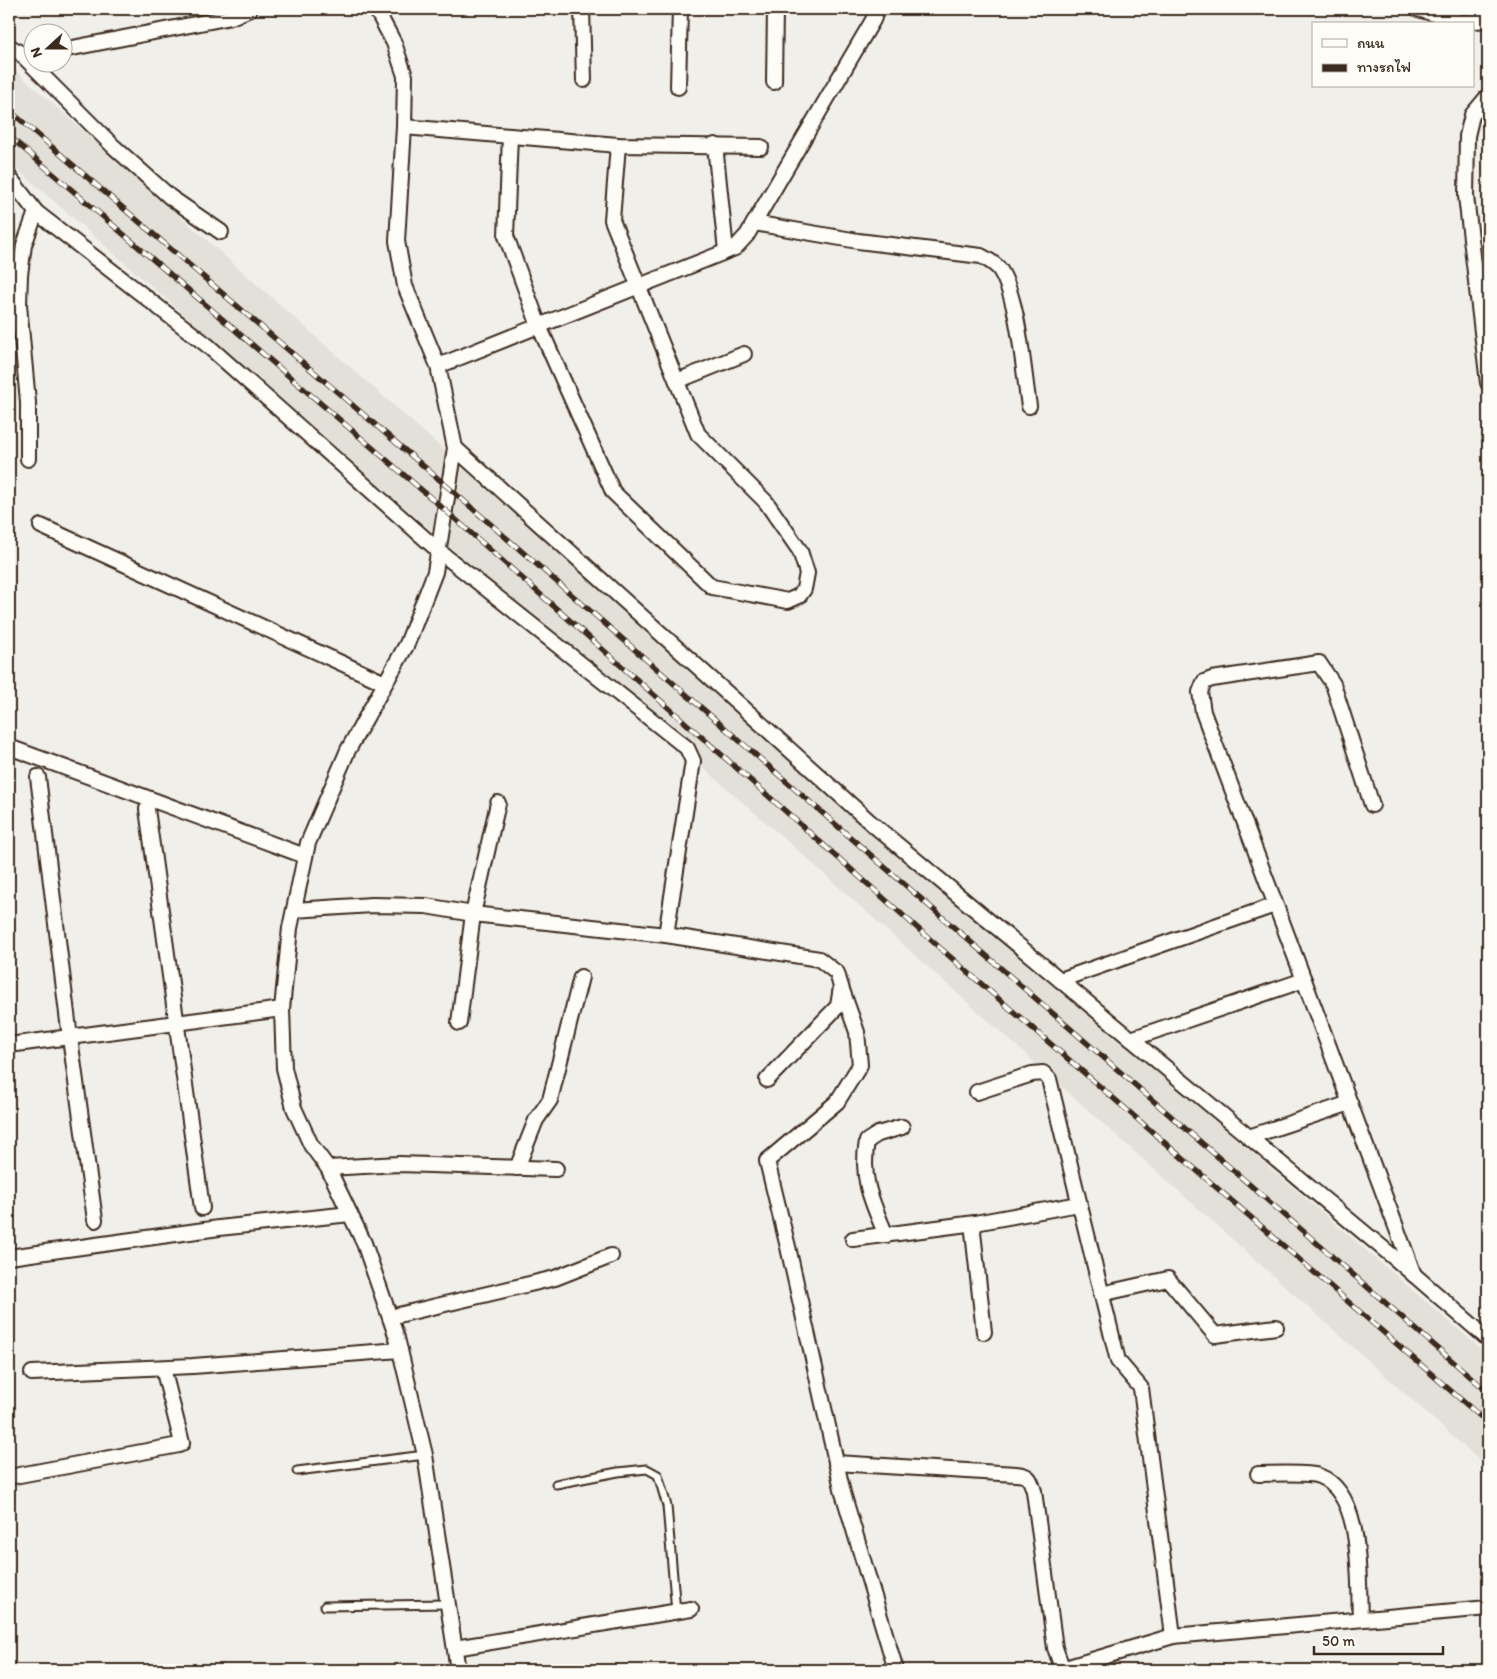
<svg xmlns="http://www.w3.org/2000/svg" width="1497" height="1679" viewBox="0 0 1497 1679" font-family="Itim,'Playpen Sans Thai',sans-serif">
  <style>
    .built { fill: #e3e0da }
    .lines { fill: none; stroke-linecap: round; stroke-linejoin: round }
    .service-casing { stroke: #3b2a1e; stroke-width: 11 }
    .minor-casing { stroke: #3b2a1e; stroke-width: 18 }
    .service { stroke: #fdfcf7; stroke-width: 7 }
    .minor { stroke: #fdfcf7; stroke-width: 14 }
    .rail-casing { stroke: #3b2a1e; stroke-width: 5.5 }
    .rail { stroke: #fdfcf7; stroke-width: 4; stroke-dasharray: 11; stroke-linecap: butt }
  </style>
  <rect width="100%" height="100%" fill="#f1efea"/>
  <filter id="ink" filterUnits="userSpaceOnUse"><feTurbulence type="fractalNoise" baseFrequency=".02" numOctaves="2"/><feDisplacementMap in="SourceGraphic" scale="10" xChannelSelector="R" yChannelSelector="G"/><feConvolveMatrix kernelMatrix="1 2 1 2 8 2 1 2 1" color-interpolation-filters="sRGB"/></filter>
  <g filter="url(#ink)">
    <polygon class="built" points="9,65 435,442 1149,1064 1488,1355 1488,1468 804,856 9,162"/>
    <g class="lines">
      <defs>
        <g id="service">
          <polyline points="297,1471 425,1455"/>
          <polyline points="556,1484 618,1472 647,1469 658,1475 667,1506 676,1612"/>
          <polyline points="325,1606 446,1604"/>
        </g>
        <g id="minor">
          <polyline points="376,9 394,43 405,76 404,127 397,241 405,286 438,366 455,448 435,572 407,644 348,750 308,843 290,928 282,1009 284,1068 294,1108 311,1145 328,1168 364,1243 397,1338 425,1455 458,1670"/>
          <polyline points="582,9 584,80"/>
          <polyline points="1418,9 1461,22 1488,20"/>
          <polyline points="9,46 20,53 113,146 170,197 221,232"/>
          <polyline points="62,50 231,17 250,9"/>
          <polyline points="774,82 775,9"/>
          <polyline points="678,87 680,9"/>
          <polyline points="1488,96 1472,115 1467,136 1466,196 1488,383"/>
          <polyline points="404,127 618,145 761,147"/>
          <polyline points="510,136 506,236 539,326 613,492 712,587 788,601 799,596 804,589 807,573 800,551 766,502 698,434 612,220 618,145"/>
          <polyline points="715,145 726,251"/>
          <polyline points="9,177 36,212 207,345 440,552 687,748 693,761 666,935"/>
          <path d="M754,223L858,241L981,256C988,260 995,263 1000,270C1019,300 1023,370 1029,406"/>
          <polyline points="438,366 735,248 747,235 873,20 877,9"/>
          <polyline points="677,381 744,354"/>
          <polyline points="455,448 870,822 1397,1260 1488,1339"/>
          <polyline points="28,459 28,402 19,305 20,275 24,245 36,212"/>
          <polyline points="41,526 385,683"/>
          <polyline points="9,747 305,856"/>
          <polyline points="38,777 70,1038 95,1220"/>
          <polyline points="147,809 202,1208"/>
          <polyline points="294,910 372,905 426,906 473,914 666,935 819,959 837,973 841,987 838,1006 767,1080"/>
          <polyline points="1060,980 1275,905"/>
          <polyline points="1304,980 1203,712 1200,692 1204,682 1212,679 1319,663 1333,684 1372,805"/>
          <polyline points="841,987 857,1032 860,1065 837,1102 767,1161 788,1247 843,1493 896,1670"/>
          <polyline points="459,1023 473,914 498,803"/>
          <polyline points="1131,1039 1304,980 1414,1275"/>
          <polyline points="9,1045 282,1009"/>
          <polyline points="977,1092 1032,1074 1043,1073 1049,1079 1118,1361 1141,1388 1173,1636"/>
          <polyline points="1249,1137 1350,1103"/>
          <polyline points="328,1168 399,1164 556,1169"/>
          <polyline points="517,1168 536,1120 550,1100 581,977"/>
          <path d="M886,1235C872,1202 860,1178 867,1141L878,1134L902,1127"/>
          <polyline points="853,1239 975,1223"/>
          <polyline points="9,1257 219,1228 350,1214"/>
          <polyline points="1101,1294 1168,1279 1215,1335 1276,1327"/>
          <polyline points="390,1317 555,1278 611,1256"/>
          <polyline points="984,1332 973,1232 975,1223 1079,1204"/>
          <polyline points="32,1373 193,1366 400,1350"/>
          <path d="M836,1463L1016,1474C1029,1475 1030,1478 1034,1491L1055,1648L1063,1670"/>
          <path d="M1258,1474C1272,1474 1309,1472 1319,1476C1364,1493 1358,1579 1360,1619"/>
          <polyline points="9,1477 179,1445 182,1443 163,1368"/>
          <polyline points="455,1648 691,1609"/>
          <polyline points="1062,1669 1173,1636 1488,1608"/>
        </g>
      </defs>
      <use href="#service" class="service-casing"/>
      <use href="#minor" class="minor-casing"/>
      <use href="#service" class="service"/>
      <use href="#minor" class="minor"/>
      <defs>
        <g id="rail">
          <polyline points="9,110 449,488 1488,1392"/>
          <polyline points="9,136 445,510 940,948 1488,1423"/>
        </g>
      </defs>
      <use href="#rail" class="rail-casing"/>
      <use href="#rail" class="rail"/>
    </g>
  </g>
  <rect width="1497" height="1679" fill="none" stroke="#fdfcf7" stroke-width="30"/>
  <rect x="15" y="15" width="1467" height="1649" fill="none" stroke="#3b2a1e" stroke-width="2" filter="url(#ink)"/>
  <rect x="1312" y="22" width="162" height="65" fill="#fdfcf7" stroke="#afa8a0"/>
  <rect x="1322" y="39" width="25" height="8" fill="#fdfcf7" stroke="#afa8a0"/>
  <text x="1357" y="48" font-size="15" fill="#3b2a1e">ถนน</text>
  <rect x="1322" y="64" width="25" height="8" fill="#3b2a1e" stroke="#afa8a0"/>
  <text x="1357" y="72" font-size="15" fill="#3b2a1e">ทางรถไฟ</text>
  <g transform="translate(48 48) rotate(249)"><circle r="24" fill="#fdfcf7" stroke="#afa8a0"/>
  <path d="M0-4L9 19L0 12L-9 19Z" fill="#3b2a1e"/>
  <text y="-8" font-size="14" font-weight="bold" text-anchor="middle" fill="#3b2a1e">N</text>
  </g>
  <path d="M1314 1646v8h129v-8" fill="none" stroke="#3b2a1e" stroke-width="2.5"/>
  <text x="1322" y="1646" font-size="15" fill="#3b2a1e" stroke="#fdfcf7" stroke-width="4" paint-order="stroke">50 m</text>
</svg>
